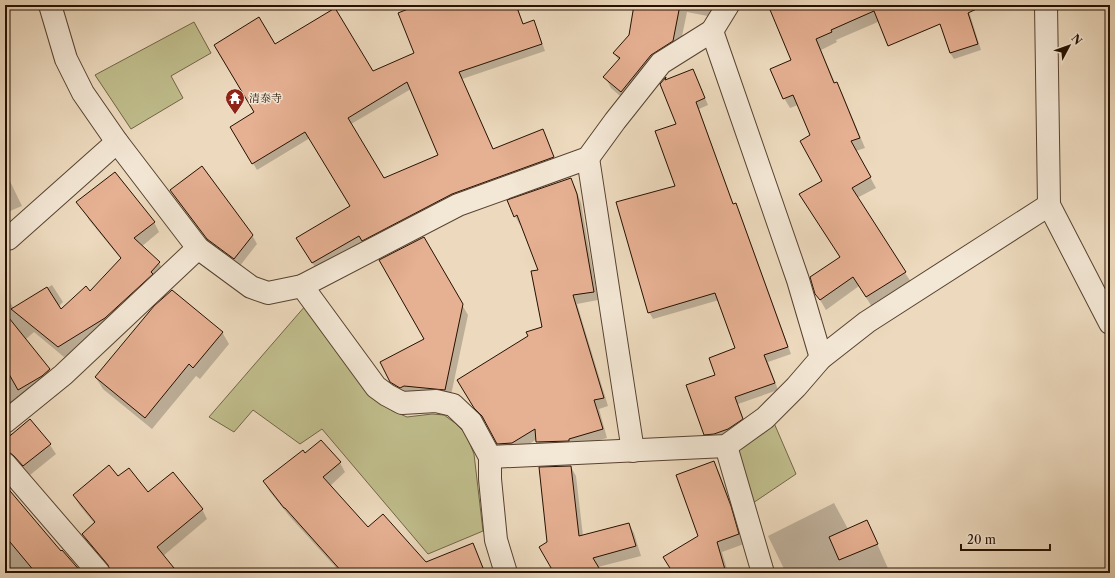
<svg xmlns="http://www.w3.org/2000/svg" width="1115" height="578" viewBox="0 0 1115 578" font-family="'Libre Caslon Text','Noto Serif JP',serif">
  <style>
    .green { fill: #c0bd8c; stroke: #726646 }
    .shadow { fill: #0003; fill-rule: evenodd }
    .building { fill: #e6b092; stroke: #251000; fill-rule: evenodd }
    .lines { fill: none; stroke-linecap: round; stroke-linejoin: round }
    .street-casing { stroke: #574230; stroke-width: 24 }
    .street { stroke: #f3e7d5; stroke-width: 22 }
    .labels { text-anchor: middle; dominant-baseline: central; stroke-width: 3; stroke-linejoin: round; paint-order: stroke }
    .poi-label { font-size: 11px; fill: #251000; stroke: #f3e7d5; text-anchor: start }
  </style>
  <rect width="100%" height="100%" fill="#eddabe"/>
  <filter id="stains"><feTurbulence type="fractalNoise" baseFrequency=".005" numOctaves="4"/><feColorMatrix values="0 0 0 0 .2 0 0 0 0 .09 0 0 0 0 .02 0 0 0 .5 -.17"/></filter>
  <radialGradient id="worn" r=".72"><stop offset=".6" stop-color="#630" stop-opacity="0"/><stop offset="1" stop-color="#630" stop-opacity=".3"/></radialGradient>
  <g class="green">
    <polygon points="194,22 211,53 171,76 183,98 131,129 95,75"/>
    <polygon points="306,305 376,400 393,411 407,417 432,414 444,415 455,423 466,434 474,454 483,531 428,554 322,429 300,444 253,410 234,432 209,417"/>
    <polygon points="774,423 796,474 753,503 735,450"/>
  </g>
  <g class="shadow">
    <path d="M421,5H517L523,24L533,21L537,28L545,51L462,79L493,150L542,130L557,164L367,247L363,241L316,269L298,238L351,207L310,138L257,170L231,127L256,112L275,45L373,72L416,53ZM411,89L440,156L384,179L351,124Z"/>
    <polygon points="635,5 723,5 718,18 687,12 679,51 627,102 611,88 605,77 619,61 614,53 629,35"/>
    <polygon points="769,5 890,5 894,15 836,40 837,42 821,50 835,83 836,83 842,93 865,148 856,151 876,188 857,198 911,282 872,307 859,286 826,310 816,293 841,257 823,181 811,136 798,105 790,108 784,98 792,61"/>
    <polygon points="935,5 967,5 981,50 954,59 950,53"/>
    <polygon points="696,77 708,105 699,109 733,205 735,204 739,211 791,354 768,362 778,390 738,404 746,426 709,441 705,434 716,375 736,349 719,300 653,319 649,312 676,187 678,124 662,84 666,79 667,81"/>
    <polygon points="5,171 22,206 5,213"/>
    <polygon points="570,179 575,187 581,203 598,300 577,304 608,406 599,409 607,438 573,447 542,451 537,439 517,452 503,452 487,424 480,416 463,389 543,328 539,270 521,224 520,225 515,216"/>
    <polygon points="171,191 252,235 257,244 239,267 213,248 176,199"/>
    <polygon points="79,202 154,222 159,232 141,247 159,263 165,273 110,328 64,357 34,332 25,340 49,370 55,380 5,420 5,294 14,309 52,285 63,302 58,307 60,311 90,292 121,259 89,220"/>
    <polygon points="423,238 468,315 450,400 397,392 391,382 426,340"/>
    <polygon points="222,332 229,344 200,379 196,376 152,429 103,389 96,378"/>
    <polygon points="30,419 50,445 56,454 30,475 21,465 16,462 5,463 5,435 13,433"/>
    <polygon points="305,455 340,463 345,472 330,486 368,529 425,564 472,544 486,573 341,573 291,518 270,492 264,482"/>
    <polygon points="713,462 719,472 736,517 744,544 722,552 728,573 673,573 700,536"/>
    <polygon points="571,467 576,476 583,536 629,524 634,533 641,556 598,567 601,573 555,573 548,543"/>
    <polygon points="118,478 148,494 202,509 207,519 163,556 177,573 112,573 112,571 89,544 83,534 95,524 80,506 74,496"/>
    <polygon points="5,486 61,552 81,573 5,573"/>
    <polygon points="834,503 848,529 867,521 890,573 786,573 768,536"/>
  </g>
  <g class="building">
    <path d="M418,5H516L523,24L534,20L542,44L459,72L493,149L543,129L554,157L452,194L362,241L359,236L312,263L296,238L350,206L305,132L252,164L230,127L254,112L214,45L259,17L275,44L335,8L373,71L414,53L398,13ZM407,82L438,155L384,178L348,118Z"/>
    <polygon points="634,5 680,5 673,41 651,55 621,92 603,77 620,58 613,53 629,35"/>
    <polygon points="768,5 985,5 968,13 978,44 950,53 940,24 888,46 874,11 831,30 832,32 816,39 834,83 837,82 860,138 851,141 871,177 852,188 906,272 866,297 853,277 820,300 815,294 810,277 840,257 799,194 822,181 800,141 810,135 793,95 783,99 770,69 791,60"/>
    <polygon points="693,69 705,98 696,102 733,204 736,203 788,347 764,355 775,383 735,397 743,419 728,429 714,434 704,435 686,385 715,375 709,358 735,348 715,293 648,313 616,202 675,186 655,131 676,124 660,84 666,77 665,80"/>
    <polygon points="202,166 253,235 234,259 207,239 170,190"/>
    <polygon points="115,172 155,222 134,238 160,262 151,272 153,274 105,318 58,347 11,309 47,287 61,309 86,286 90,291 121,258 76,202"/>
    <polygon points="571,178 577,194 594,292 573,295 604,398 594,400 603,429 569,439 569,441 536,442 535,429 512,443 497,444 482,416 474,408 457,380 528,336 526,332 542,327 531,271 538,270 517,215 514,217 507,200"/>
    <polygon points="424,237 463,304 445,390 404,386 400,388 390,382 380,362 424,339 379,260"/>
    <polygon points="172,290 223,332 193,368 189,364 145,418 95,377 154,306"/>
    <polygon points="5,313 50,369 42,376 18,390 5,367"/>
    <polygon points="30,419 51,444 23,466 14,456 9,452 5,452 5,440"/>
    <polygon points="321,440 341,462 323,477 368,527 383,514 426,562 473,543 485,573 343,573 285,508 284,508 263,481 303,450 305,453"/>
    <polygon points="714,461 731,506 739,534 717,542 726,573 673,573 663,557 698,536 676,475"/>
    <polygon points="109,465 118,476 129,468 148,492 173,472 203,509 157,547 178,573 111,573 108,565 82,534 95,522 73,495"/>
    <polygon points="571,466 579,536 629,523 636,546 593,558 602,573 554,573 539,547 547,542 539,467"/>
    <polygon points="5,485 61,551 62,550 82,573 34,573 35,572 5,536"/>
    <polygon points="867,520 878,544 839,560 829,537"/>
  </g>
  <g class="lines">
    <defs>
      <g id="street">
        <polyline points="50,5 66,59 83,93 117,142 198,248 251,287 268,293 302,286 458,205 588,158 615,121 661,63 712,31 728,5"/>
        <polyline points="1046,5 1049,205 1110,323"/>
        <polyline points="712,31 798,280 821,358"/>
        <polyline points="588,158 633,451"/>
        <polyline points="8,239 117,142"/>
        <polyline points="302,286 376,387 387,395 402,403 436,401 453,405 471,422 490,457 726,446 765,418 796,387 821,358 867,322 1049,205"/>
        <polyline points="5,422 63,375 198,248"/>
        <polyline points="726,446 763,573"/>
        <polyline points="490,457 490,479 496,540 506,573"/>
        <polyline points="5,464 99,573"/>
      </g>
    </defs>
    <use href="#street" class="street-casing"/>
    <use href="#street" class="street"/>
  </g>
  <defs>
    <symbol id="temple-pin" viewBox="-11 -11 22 30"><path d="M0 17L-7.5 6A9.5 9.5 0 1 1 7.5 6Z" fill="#8f2418" stroke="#f3e7d5"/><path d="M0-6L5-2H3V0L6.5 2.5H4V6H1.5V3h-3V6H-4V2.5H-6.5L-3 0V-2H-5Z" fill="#fff"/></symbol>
  </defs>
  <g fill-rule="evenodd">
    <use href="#temple-pin" x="224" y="87" width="22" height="30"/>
  </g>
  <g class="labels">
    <g class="poi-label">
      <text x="249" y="98">清泰寺</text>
    </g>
  </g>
  <rect width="1115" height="578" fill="none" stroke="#eddabe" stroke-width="20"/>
  <rect x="6" y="6" width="1103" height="566" fill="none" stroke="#251000" stroke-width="2"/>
  <rect x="10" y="10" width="1095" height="558" fill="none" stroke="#251000"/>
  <g transform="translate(1069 46) rotate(49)" stroke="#f3e7d5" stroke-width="3" paint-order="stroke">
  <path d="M0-3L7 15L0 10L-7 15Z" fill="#251000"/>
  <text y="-6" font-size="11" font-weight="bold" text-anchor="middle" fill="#251000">N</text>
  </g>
  <path d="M961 544v6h89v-6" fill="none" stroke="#251000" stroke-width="2"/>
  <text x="967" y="544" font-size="12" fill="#251000" stroke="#f3e7d5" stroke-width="3" paint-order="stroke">20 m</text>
  <rect width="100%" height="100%" filter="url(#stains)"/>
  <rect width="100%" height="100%" fill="url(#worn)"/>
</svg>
